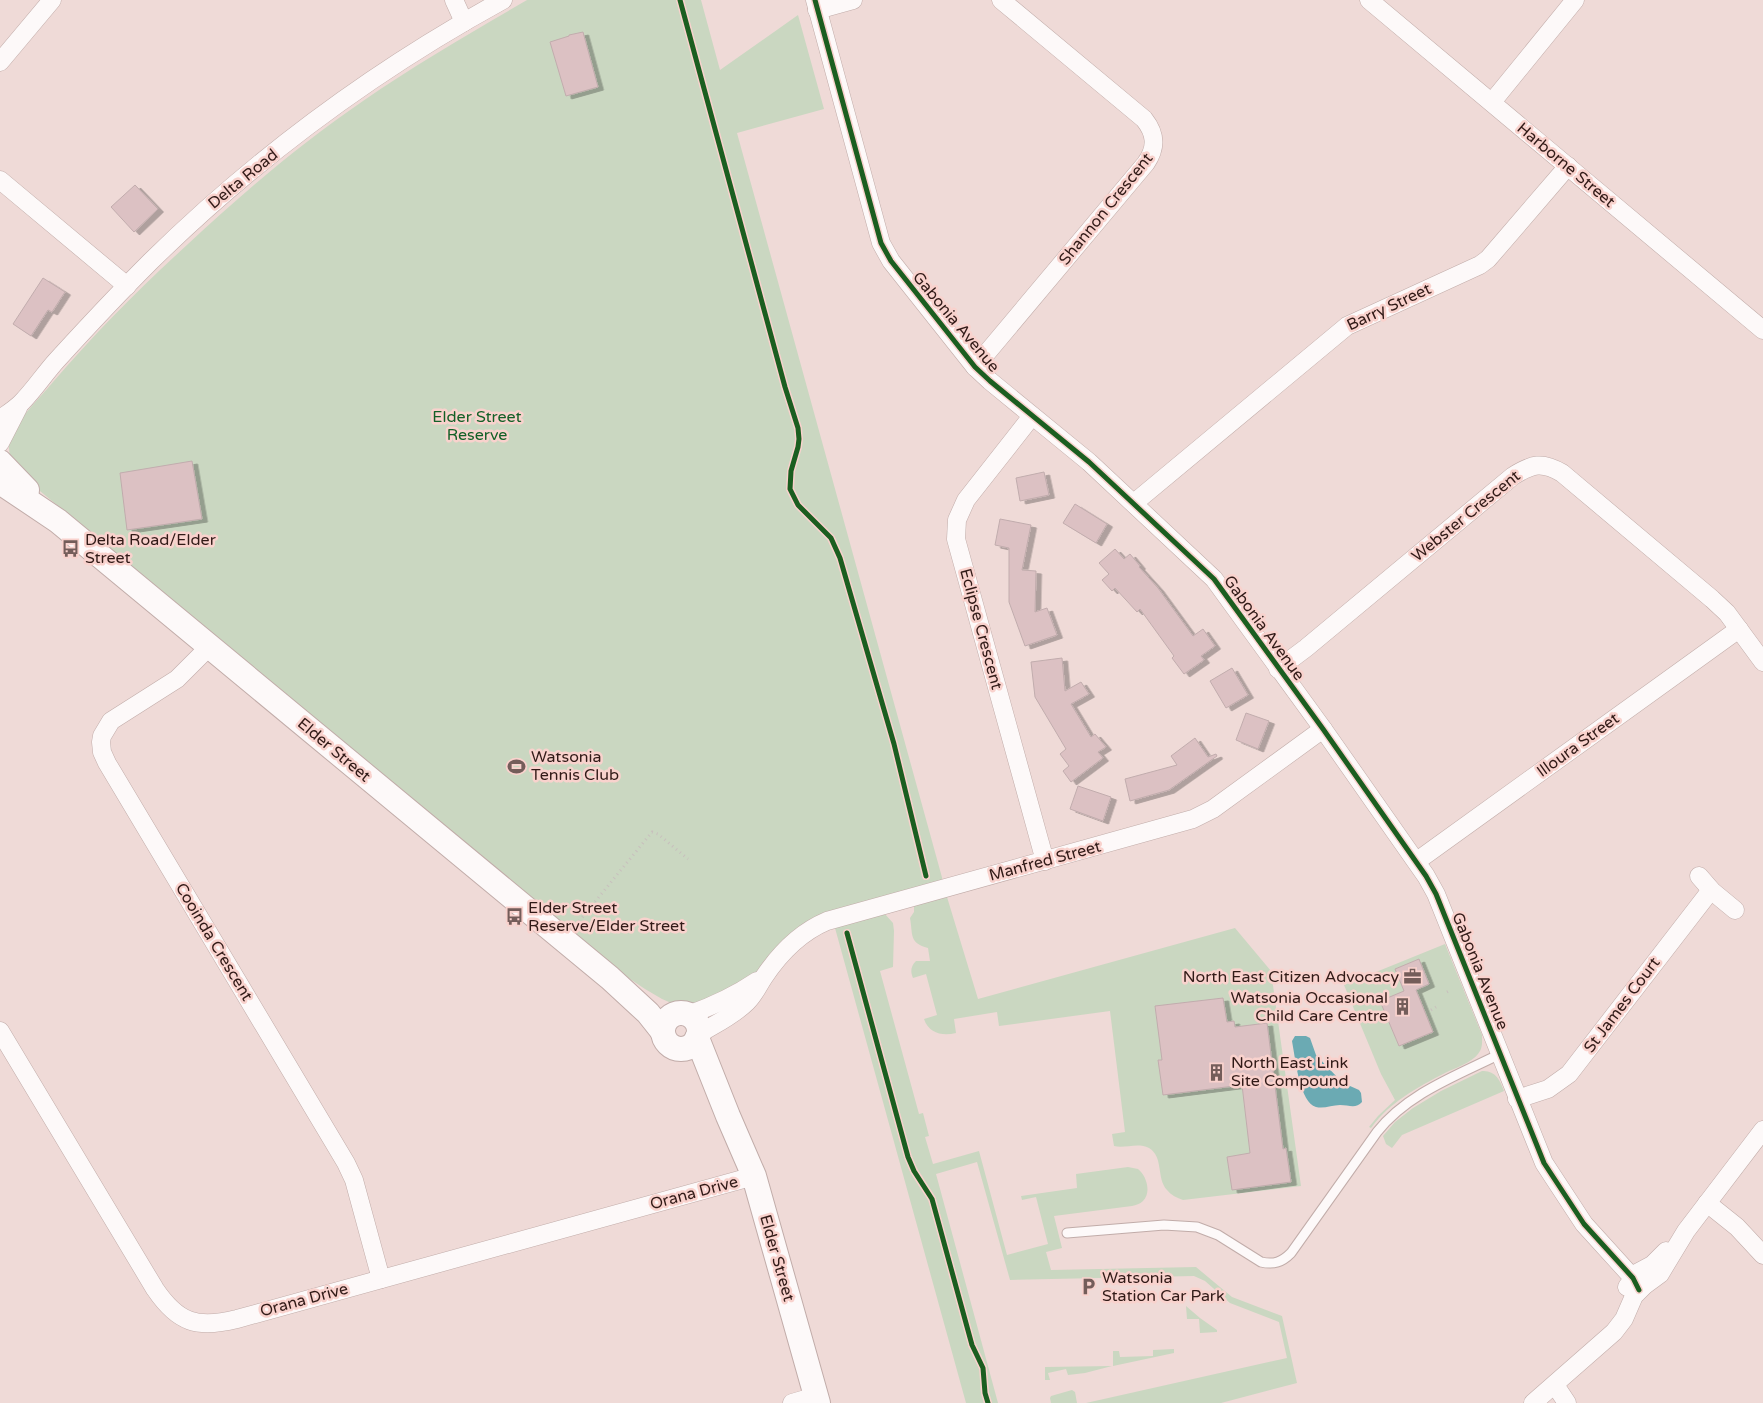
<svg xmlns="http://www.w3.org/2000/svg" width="1763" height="1403" viewBox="0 0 1763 1403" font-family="'Varela Round',sans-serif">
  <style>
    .green { fill: #cad7c1; fill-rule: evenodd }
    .water { fill: #6baab3 }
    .building { fill: #dcc1c3; stroke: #c1acad; filter: url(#shadow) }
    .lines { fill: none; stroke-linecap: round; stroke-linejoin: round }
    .lane-casing { stroke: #c1aca9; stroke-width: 11 }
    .street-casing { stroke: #c1aca9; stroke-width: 19 }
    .secondary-casing { stroke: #c1aca9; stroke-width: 26 }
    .path { stroke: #c8bfbd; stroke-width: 3; stroke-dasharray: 1 4; stroke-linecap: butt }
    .lane { stroke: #fdf9f9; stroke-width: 9 }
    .street { stroke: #fdf9f9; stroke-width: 18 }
    .secondary { stroke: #fdf9f9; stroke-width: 24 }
    .cycleway-casing { stroke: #f9d2cd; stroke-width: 8 }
    .cycleway { stroke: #1b5e20; stroke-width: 5 }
    .labels { text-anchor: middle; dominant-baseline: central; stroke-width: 5; stroke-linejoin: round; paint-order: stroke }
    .street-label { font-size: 16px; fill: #311a17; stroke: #f9d2cd }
    .park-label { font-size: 16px; fill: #136027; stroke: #f9d2cd }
    .poi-label { font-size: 16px; fill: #311a17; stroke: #f9d2cd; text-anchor: start }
  </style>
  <defs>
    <filter id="shadow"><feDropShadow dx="5.5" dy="3" stdDeviation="0" flood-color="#0004"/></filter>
  </defs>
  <rect width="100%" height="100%" fill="#efdad7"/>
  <g class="green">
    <path d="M527,0H701L720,70L798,15L824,109L737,133L943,881L831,912L813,918L800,926L754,977L688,1007L676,1005L662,999L645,989L627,977L23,477C14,465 6,455 10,439C16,420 40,398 53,382C95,333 140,288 188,244C243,193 300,144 363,101C416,64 472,32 527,0Z"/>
    <path d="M947,897L978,999L1235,928L1271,971L1301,1186L1183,1200C1177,1198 1171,1195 1167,1190C1156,1178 1164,1157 1149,1148C1137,1142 1125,1149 1114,1146L1112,1134L1125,1132L1110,1011L999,1026L997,1012L954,1019L956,1033C943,1036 929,1034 924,1019L937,1015L926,974L913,978C910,971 911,966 916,961H930L928,948C909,943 913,935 910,918L914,912V905Z"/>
    <path d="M884,913L893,923L894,931L893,967L880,971L919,1114L923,1113L929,1136L925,1137L933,1164L979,1151L1007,1255L1048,1244L1036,1197L1022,1200L1021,1196L1077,1188L1076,1174L1128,1167L1138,1169C1146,1175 1152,1192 1143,1201C1140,1204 1136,1205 1132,1206L1054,1216L1062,1248L1046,1252L1051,1270L1196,1267L1232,1297L1282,1316L1297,1383L1221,1403H1086L1287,1358L1279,1322L1230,1303L1205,1281L1194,1276L1010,1280L977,1162L936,1174L998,1403H966L835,928Z"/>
    <path d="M1445,944L1482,1035C1482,1042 1483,1048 1478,1054C1471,1063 1455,1068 1445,1073C1416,1088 1390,1102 1371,1128L1369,1127L1378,1116L1395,1100L1381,1074L1344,985ZM1419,959L1429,984L1416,990L1433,1032L1399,1046L1380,1001L1404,991L1395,969Z"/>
    <path d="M1482,1071C1495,1070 1500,1080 1504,1091L1402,1135L1392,1148L1386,1144L1383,1136L1395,1122L1413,1108L1441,1091Z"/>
    <polygon points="1186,1306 1200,1318 1217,1330 1217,1332 1200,1333 1199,1319 1187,1319"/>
    <polygon points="1174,1349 1174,1353 1113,1366 1113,1351 1119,1351 1120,1357 1153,1356 1153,1350"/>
    <polygon points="1112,1366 1085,1373 1068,1375 1066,1369 1048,1373 1050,1380 1045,1380 1045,1367"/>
    <polygon points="1072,1390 1075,1392 1077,1403 1051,1403 1050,1398 1051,1396"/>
  </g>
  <path class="water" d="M1295,1036H1306L1310,1038L1316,1055L1338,1078L1350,1086L1359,1090L1361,1093L1362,1102C1356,1109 1349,1105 1340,1105C1332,1105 1324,1109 1316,1107C1300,1102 1296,1063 1293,1047L1292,1041Z"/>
  <g class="building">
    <polygon points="583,32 598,87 566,96 550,42 569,36 569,35"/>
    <polygon points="135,185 158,209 134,232 111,207"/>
    <polygon points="43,278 65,292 52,312 48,310 31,336 13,324"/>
    <polygon points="192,461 202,519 127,530 120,473"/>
    <polygon points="1044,472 1049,495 1020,501 1016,478"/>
    <polygon points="1075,504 1107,524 1096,543 1063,523"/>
    <polygon points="1000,519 1031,525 1022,570 1036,571 1035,612 1047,608 1057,635 1025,646 1009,602 1009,548 995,545"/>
    <polygon points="1115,549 1124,559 1130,554 1140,566 1139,567 1158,588 1193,636 1203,629 1215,646 1201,656 1204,660 1184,674 1172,658 1174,656 1140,609 1137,612 1115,588 1112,591 1102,580 1109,574 1099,563"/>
    <polygon points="1062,658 1065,691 1081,682 1089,694 1071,704 1091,737 1095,734 1106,747 1098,752 1103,758 1071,782 1063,771 1069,766 1060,754 1066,749 1035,697 1031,662"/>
    <polygon points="1232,668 1248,695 1226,708 1210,681"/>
    <polygon points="1246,713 1269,721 1258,749 1236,740"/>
    <polygon points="1195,738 1208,757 1216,754 1217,756 1169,790 1130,801 1125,779 1177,765 1171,756"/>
    <polygon points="1078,786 1111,797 1103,821 1070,809"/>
    <polygon points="1419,959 1429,984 1416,990 1433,1032 1399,1046 1380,1001 1404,991 1395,969"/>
    <polygon points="1223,998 1227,1022 1234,1021 1235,1027 1267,1023 1283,1149 1286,1148 1291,1182 1232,1190 1227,1157 1250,1153 1242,1085 1163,1095 1158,1060 1162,1060 1155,1006"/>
  </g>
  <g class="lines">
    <defs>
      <path id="lane" d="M1067,1233L1164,1225L1197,1227L1218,1235L1261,1262C1274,1265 1282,1262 1291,1253L1377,1132C1408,1093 1456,1076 1500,1054"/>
      <g id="street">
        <polyline points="454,0 464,22"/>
        <polyline points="815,0 881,243 891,261 975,367 990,381 1089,462 1214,579 1323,729 1426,876 1436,894 1544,1163 1584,1224 1633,1278 1639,1290"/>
        <polyline points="1369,0 1763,330"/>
        <polyline points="817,10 853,0"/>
        <polyline points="0,62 52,0"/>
        <polyline points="1492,102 1575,0"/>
        <polyline points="0,180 127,286"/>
        <path d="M975,367L1146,163C1157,147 1156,134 1144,119L1001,0"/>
        <polyline points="1032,416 966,500 957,520 956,539 1045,861"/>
        <path d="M0,419C7,414 15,409 21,403C34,390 45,373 57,360C88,326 119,293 151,261C255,159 375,70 503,0"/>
        <polyline points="0,443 18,408"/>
        <polyline points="1134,503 1347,326 1480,265 1488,259 1568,166"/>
        <polyline points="209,647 177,679 111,721 102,736 101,742 102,752 107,763 346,1163 354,1180 381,1279"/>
        <path d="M1278,669L1306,648L1513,476C1532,464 1542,461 1562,473L1712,599L1727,613L1763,662"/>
        <polyline points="1417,861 1739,629"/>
        <polyline points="1699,876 1712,891 1735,910"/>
        <path d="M688,1015C713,1006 735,996 757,981"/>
        <path d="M0,1031L155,1289C178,1323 197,1329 237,1319L754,1176"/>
        <path d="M699,1034C715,1024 733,1016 747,1002C755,994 758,986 764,977C780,953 801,932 827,921L1193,819L1213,809L1323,729"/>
        <polyline points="1517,1099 1548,1089 1569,1074 1711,890"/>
        <polyline points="1707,1203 1737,1227 1763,1255"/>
        <polyline points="1627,1287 1637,1273 1652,1265 1666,1251"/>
        <polyline points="1555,1385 1567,1403"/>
        <polyline points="792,1403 816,1396"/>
        <polyline points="1533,1403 1614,1332 1624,1319 1634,1296 1645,1285 1660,1274 1686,1231 1763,1130"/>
      </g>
      <g id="secondary">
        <polyline points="0,462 27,490"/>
        <polyline points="0,482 58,521 610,978 648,1013 663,1032"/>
        <circle cx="681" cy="1031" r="18"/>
        <polyline points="697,1038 728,1116 754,1176 818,1403"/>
      </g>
    </defs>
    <use href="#lane" class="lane-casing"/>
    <use href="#street" class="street-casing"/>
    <use href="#secondary" class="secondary-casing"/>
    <g class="path">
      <polyline points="576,925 652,832 658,834 688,859"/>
      <polyline points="1447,992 1451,990"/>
      <polyline points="1431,1010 1436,1007"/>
    </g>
    <use href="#lane" class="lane"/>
    <use href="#street" class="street"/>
    <use href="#secondary" class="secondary"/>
    <defs>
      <g id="cycleway">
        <polyline points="680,0 785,387 798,428 799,439 798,447 791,471 790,489 798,505 831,538 840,558 894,744 926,876"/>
        <polyline points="815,0 881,243 891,261 975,367 990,381 1089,462 1214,579 1323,729 1426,876 1436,894 1544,1163 1584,1224 1633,1278 1639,1290"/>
        <polyline points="847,933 908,1157 914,1171 932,1199 972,1345 983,1368 985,1393 988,1403"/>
      </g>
    </defs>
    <use href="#cycleway" class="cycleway-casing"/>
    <use href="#cycleway" class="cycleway"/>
  </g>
  <defs>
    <symbol id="bus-bare" viewBox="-9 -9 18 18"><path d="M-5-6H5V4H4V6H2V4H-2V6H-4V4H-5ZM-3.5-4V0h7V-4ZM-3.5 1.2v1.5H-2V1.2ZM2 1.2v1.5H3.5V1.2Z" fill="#745d5a" stroke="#f9d2cd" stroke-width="2.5" paint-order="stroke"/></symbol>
    <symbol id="stadium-bare" viewBox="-9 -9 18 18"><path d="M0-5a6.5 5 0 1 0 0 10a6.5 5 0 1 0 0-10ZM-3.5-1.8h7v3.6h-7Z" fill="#745d5a" stroke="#f9d2cd" stroke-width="2.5" paint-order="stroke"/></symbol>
    <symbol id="office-bare" viewBox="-9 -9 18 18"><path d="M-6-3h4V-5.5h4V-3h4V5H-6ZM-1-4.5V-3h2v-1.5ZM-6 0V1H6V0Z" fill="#745d5a" stroke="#f9d2cd" stroke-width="2.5" paint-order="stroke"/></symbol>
    <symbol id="building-bare" viewBox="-9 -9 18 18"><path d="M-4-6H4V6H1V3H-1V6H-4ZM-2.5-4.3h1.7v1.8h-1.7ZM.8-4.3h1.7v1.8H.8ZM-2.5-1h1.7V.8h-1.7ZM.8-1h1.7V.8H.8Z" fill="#745d5a" stroke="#f9d2cd" stroke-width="2.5" paint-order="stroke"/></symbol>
    <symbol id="parking-bare" viewBox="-9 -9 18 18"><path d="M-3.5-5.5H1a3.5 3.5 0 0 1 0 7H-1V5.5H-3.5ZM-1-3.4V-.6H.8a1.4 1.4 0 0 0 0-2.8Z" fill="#745d5a" stroke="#f9d2cd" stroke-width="2.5" paint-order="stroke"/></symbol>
  </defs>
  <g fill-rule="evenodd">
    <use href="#bus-bare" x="58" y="536" width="25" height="25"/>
    <use href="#stadium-bare" x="504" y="754" width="25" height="25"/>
    <use href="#bus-bare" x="502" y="904" width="25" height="25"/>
    <use href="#office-bare" x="1400" y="964" width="25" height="25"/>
    <use href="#building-bare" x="1390" y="994" width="25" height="25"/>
    <use href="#building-bare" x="1204" y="1060" width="25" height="25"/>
    <use href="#parking-bare" x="1076" y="1274" width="25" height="25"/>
  </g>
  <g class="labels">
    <g class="street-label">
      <text transform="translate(1566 165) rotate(40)">Harborne Street</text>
      <text transform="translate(243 179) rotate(-39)">Delta Road</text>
      <text transform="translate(1106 209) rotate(-51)">Shannon Crescent</text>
      <text transform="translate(1389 307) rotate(-25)">Barry Street</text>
      <text transform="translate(956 322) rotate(50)">Gabonia Avenue</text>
      <text transform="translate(1466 516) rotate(-39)">Webster Crescent</text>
      <text transform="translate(1264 628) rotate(54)">Gabonia Avenue</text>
      <text transform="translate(981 629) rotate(75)">Eclipse Crescent</text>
      <text transform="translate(1578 745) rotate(-36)">Illoura Street</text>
      <text transform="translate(334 750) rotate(40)">Elder Street</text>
      <text transform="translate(1045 861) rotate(-15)">Manfred Street</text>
      <text transform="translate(214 942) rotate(59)">Cooinda Crescent</text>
      <text transform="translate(1480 971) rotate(68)">Gabonia Avenue</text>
      <text transform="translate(1622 1005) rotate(-53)">St James Court</text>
      <text transform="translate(694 1193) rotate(-15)">Orana Drive</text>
      <text transform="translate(777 1258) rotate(74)">Elder Street</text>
      <text transform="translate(304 1300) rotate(-15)">Orana Drive</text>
    </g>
    <g class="park-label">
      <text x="477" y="417">Elder Street<tspan x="477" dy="18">Reserve</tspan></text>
    </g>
    <g class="poi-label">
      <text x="85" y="540">Delta Road/Elder<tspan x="85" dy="18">Street</tspan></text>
      <text x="531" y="757">Watsonia<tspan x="531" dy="18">Tennis Club</tspan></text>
      <text x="528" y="908">Elder Street<tspan x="528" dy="18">Reserve/Elder Street</tspan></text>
      <text x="1399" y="977" text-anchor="end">North East Citizen Advocacy</text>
      <text x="1388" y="998" text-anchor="end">Watsonia Occasional<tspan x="1388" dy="18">Child Care Centre</tspan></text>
      <text x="1231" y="1063">North East Link<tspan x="1231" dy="18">Site Compound</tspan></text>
      <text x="1102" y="1278">Watsonia<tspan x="1102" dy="18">Station Car Park</tspan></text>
    </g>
  </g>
</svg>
